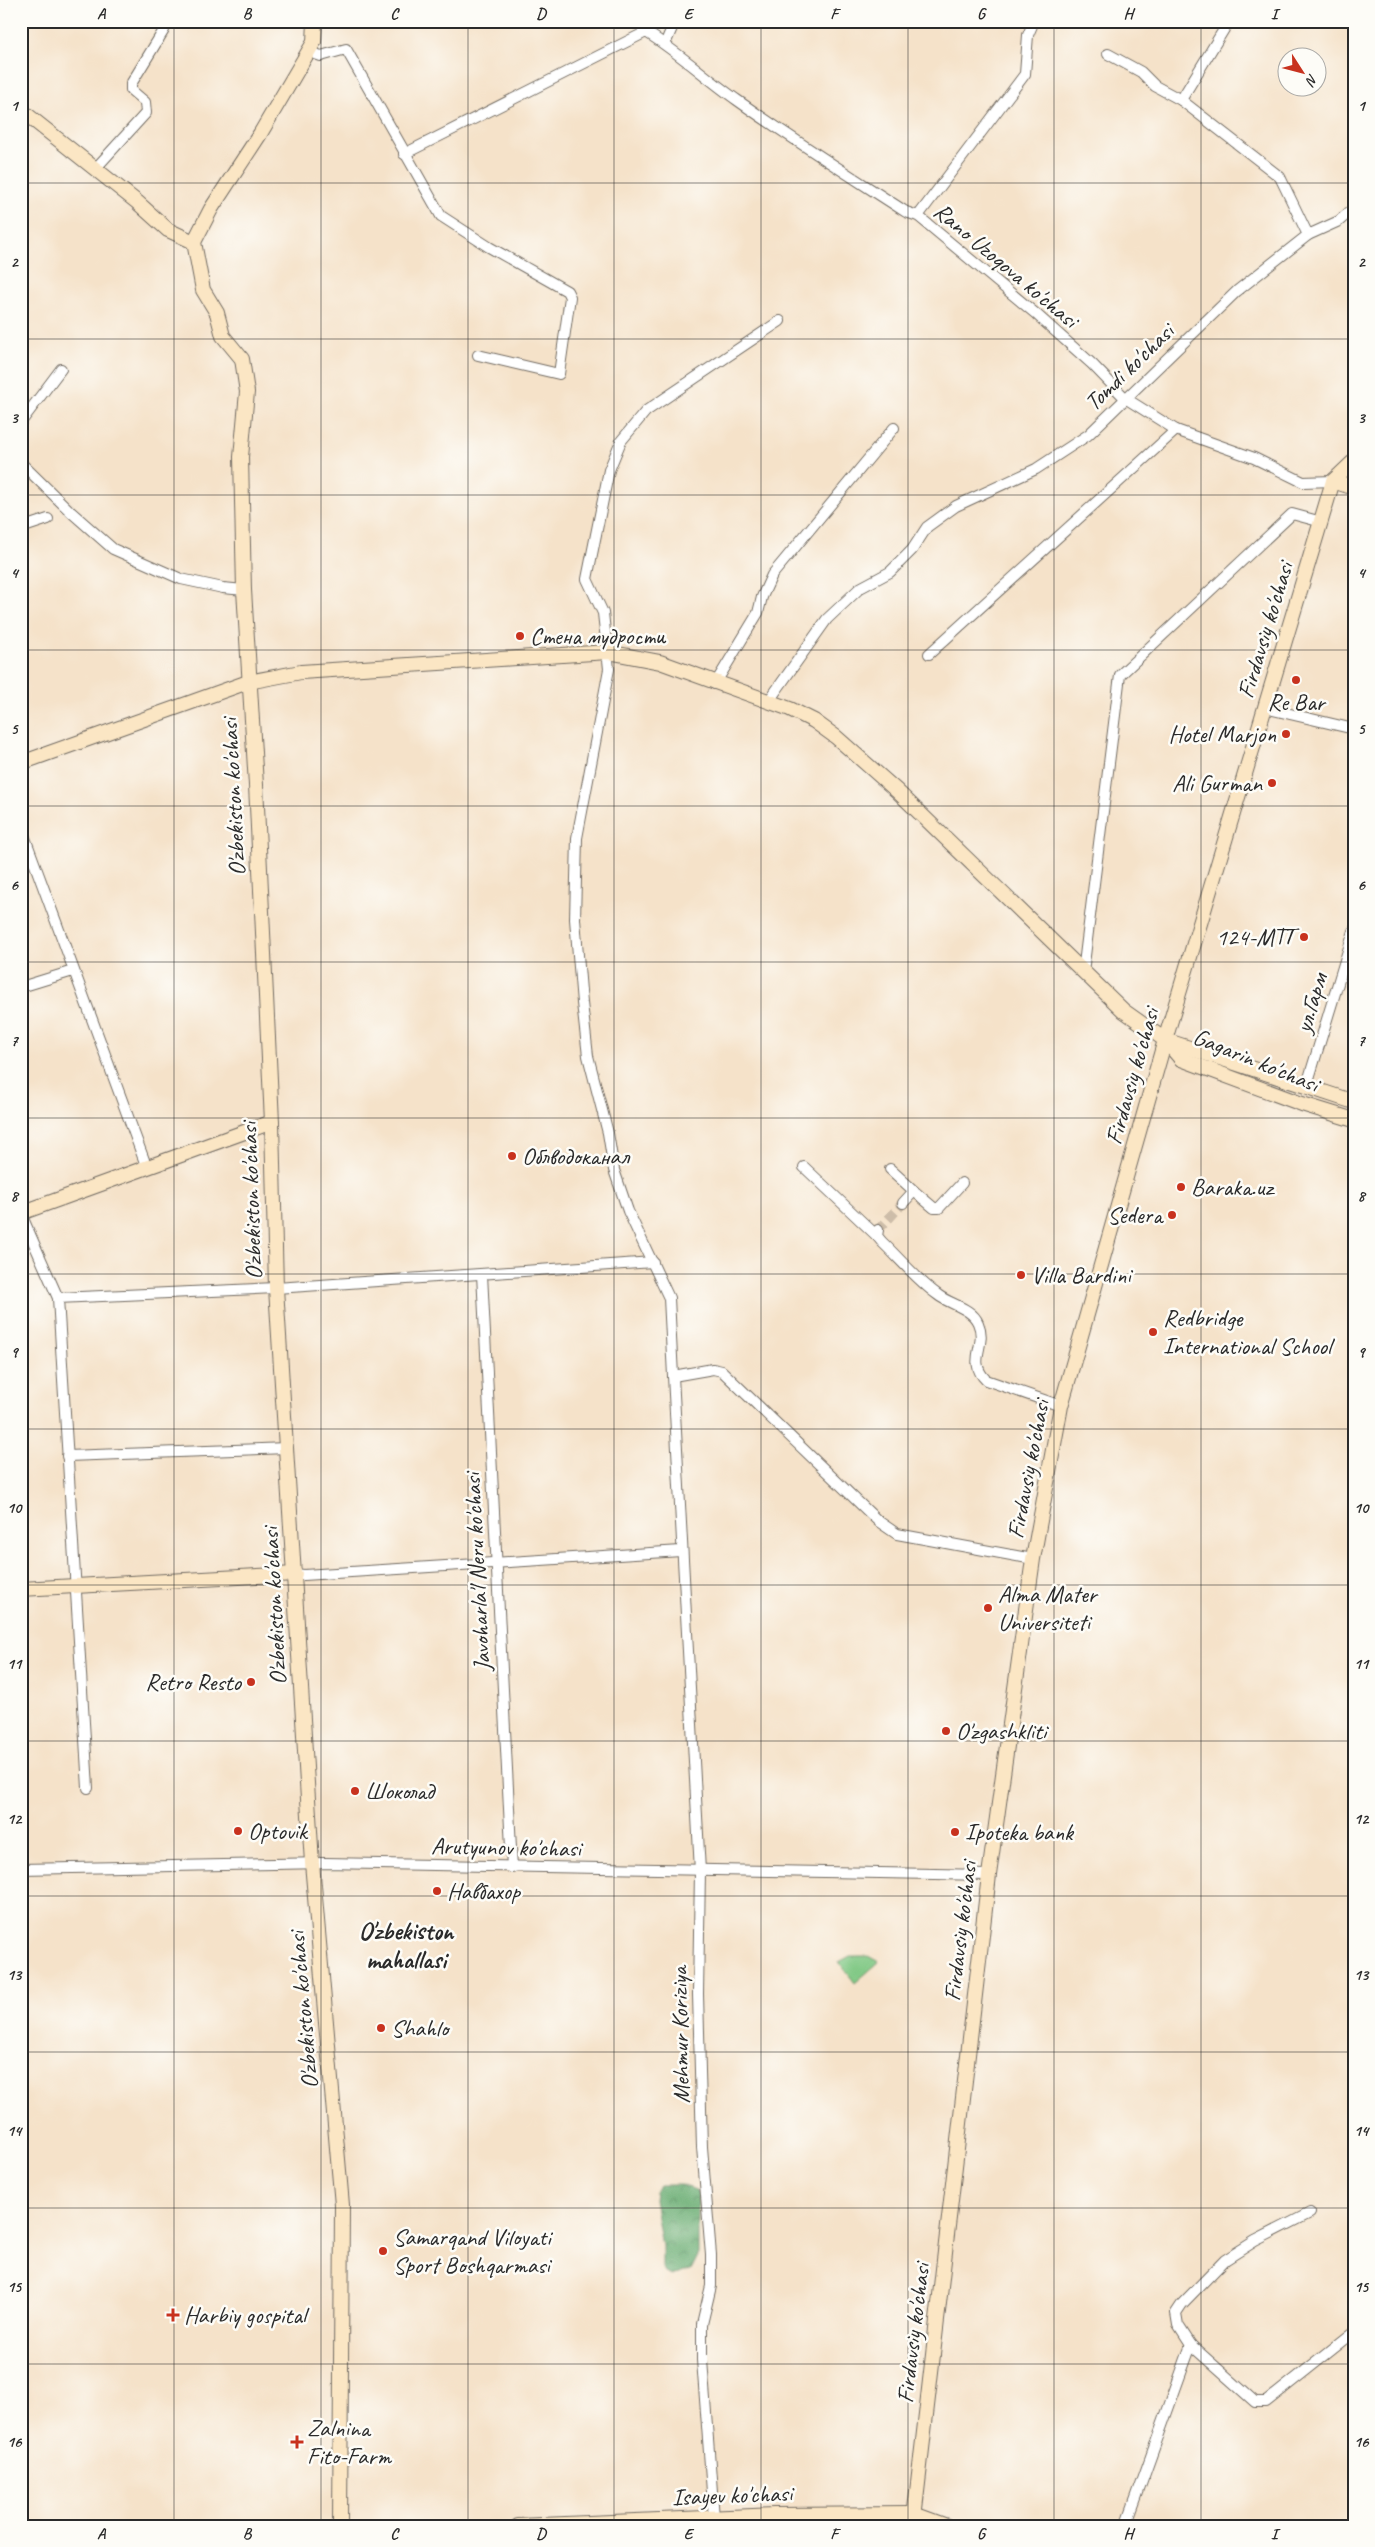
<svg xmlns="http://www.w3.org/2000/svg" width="1375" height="2547" viewBox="0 0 1375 2547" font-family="Caveat,sans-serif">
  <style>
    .forest { fill: url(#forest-crowns); stroke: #496c4e }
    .park { fill: #7fc783; stroke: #557957 }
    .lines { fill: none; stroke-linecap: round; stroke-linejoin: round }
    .street-tunnel { stroke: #cdbda9; stroke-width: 10; stroke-dasharray: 10 5; stroke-linecap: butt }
    .street-casing { stroke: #726b62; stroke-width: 12 }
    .secondary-casing { stroke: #726b62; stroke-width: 16 }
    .street { stroke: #fff; stroke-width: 10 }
    .secondary { stroke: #fbe6c4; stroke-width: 14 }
    .grid { fill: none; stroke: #2b2b2b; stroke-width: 1; stroke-opacity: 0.55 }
    .poi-dot { fill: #c8321e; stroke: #fdfcf7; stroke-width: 2 }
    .labels { text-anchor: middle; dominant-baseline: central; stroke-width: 5; stroke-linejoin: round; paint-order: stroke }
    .street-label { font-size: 24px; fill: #2b2b2b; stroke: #fdfcf7 }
    .poi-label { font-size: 24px; fill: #2b2b2b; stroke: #fdfcf7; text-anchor: start }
    .neighbourhood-label { font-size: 25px; font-weight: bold; fill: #2b2b2b; stroke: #fdfcf7 }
    .neatline { fill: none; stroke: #2b2b2b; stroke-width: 2 }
    .grid-label { font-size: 16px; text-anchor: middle; font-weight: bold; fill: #2b2b2b }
  </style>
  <defs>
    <pattern id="forest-crowns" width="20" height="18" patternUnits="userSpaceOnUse" patternTransform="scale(1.25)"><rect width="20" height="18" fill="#67ac71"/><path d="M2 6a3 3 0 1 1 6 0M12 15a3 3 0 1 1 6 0" fill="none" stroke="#558c5d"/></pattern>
  </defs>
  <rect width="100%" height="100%" fill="#fdfcf7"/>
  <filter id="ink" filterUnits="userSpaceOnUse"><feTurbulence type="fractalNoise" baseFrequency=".02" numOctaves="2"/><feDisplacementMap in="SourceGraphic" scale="10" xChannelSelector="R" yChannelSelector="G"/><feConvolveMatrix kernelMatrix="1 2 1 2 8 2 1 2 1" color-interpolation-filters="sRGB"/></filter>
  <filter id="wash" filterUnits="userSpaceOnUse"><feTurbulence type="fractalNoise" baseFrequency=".0096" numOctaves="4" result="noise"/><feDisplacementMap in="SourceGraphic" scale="20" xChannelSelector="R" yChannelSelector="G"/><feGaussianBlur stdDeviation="1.12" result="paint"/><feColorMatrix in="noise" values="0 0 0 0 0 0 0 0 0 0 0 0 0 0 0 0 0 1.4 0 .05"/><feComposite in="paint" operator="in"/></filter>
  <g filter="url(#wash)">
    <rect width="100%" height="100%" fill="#f5e2c9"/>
    <polygon class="forest" points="660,2185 681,2185 696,2190 698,2194 698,2256 691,2270 672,2276 665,2273 662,2268 662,2246 654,2200 655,2191"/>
    <polygon class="park" points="850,1956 868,1956 879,1962 855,1983 839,1962"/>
  </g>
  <g filter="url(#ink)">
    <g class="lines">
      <polyline class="street-tunnel" points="878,1230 903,1203"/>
      <defs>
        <g id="street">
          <polyline points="665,44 675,21"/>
          <polyline points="307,51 321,56 346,49 441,216 489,247 567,291 570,297 559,374 478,355"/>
          <polyline points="1108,54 1141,72 1155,86 1181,100"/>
          <path d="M404,154L646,32C678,52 706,78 737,100C792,139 849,175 906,212L918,216L1036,314L1092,364L1125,398L1176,430L1254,458L1303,482L1333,481"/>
          <polyline points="95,169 146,113 145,102 131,90 131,84 164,30 165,21"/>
          <polyline points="918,216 1025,74 1028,35 1034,21"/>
          <polyline points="1308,235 1339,221 1354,208"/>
          <polyline points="780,321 646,411 621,441 609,470 587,579 603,613 609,669 577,838 575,919 582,1003 588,1056 608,1133 614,1170 628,1211 669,1298 673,1376 713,1369 722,1371 878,1521 897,1534 1033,1559"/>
          <polyline points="21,422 61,369"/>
          <polyline points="21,463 71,512 113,549 181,579 223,588 244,590"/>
          <polyline points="21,528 48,519"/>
          <polyline points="929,654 1176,430"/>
          <polyline points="715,684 758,613 762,597 772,575 894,428"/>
          <polyline points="768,702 827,619 860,588 890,572 912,550 927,527 956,506 1036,469 1088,435 1237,291 1308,235 1280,177 1181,100 1229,21"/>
          <polyline points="1265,708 1354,729"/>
          <polyline points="21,827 147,1168"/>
          <polyline points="1083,972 1120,675 1292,514 1322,522"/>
          <polyline points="21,987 73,971"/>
          <polyline points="1306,1088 1354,931"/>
          <polyline points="804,1167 877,1236"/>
          <polyline points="890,1169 914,1191 903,1203"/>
          <polyline points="914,1191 934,1208 939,1208 962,1183"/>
          <polyline points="21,1214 58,1298 88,1788"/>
          <path d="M878,1230L877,1236L882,1242C900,1259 918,1281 938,1295C949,1304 972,1308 978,1323C988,1345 966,1360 986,1380L1061,1406"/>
          <polyline points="482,1274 512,1868"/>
          <polyline points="58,1298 276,1288 653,1262"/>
          <polyline points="673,1376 700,1871 698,1994 702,2147 711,2255 711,2286 702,2324 702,2360 714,2518"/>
          <polyline points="67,1456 287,1448"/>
          <polyline points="295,1574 304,1575 681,1551"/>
          <polyline points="21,1869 325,1863 989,1875"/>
          <polyline points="1310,2213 1255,2241 1225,2260 1182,2304 1176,2313 1178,2325 1191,2345 1255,2402 1266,2402 1354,2332"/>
          <polyline points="1126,2526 1191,2345"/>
        </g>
        <g id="secondary">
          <polyline points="315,21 314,42 260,134 211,209 194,242 203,290 217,313 223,336 242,359 247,392 241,457 244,590 256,785 272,1122 276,1288 312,1863 342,2205 340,2526"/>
          <polyline points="21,110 137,202 168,230 194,242"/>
          <polyline points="1333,481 1354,488"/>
          <polyline points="21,763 248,682 301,672 608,652 660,662 790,709 814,721 836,737 897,791 1124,1011 1165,1040 1354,1102"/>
          <polyline points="1165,1040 1181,1059 1302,1104 1354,1120"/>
          <polyline points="21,1213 272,1122"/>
          <polyline points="21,1589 295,1574"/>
          <polyline points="518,2526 774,2515 914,2514 947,2526"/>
          <polyline points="913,2526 989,1875 1033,1559 1061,1406 1165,1040 1333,481 1354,461"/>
        </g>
      </defs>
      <use href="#street" class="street-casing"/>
      <use href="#secondary" class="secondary-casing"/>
      <use href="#street" class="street"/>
      <use href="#secondary" class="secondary"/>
    </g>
  </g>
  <path class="grid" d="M174,21V2526M321,21V2526M468,21V2526M614,21V2526M761,21V2526M908,21V2526M1054,21V2526M1201,21V2526M21,183H1354M21,339H1354M21,495H1354M21,650H1354M21,806H1354M21,962H1354M21,1118H1354M21,1274H1354M21,1429H1354M21,1585H1354M21,1741H1354M21,1896H1354M21,2052H1354M21,2208H1354M21,2364H1354"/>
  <g class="poi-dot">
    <circle cx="520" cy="636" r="5"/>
    <circle cx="1296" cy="680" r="5"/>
    <circle cx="1286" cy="734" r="5"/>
    <circle cx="1272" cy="783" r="5"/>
    <circle cx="1304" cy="937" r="5"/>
    <circle cx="512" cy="1156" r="5"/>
    <circle cx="1181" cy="1187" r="5"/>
    <circle cx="1172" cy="1215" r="5"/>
    <circle cx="1021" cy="1275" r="5"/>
    <circle cx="1153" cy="1332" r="5"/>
    <circle cx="988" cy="1608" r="5"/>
    <circle cx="251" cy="1682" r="5"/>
    <circle cx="946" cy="1731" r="5"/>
    <circle cx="355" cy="1791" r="5"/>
    <circle cx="238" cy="1831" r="5"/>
    <circle cx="955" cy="1832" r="5"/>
    <circle cx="437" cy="1891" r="5"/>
    <circle cx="381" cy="2028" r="5"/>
    <circle cx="383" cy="2251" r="5"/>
    <path d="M170.5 2307.5h5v5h5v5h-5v5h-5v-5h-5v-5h5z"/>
    <path d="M294.5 2434.5h5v5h5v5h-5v5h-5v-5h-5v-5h5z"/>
  </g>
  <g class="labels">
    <g class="street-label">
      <text transform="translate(1006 265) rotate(40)">Rano Uzoqova ko'chasi</text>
      <text transform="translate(1129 367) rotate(-44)">Tomdi ko'chasi</text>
      <text transform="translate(1265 630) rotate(-73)">Firdavsiy ko'chasi</text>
      <text transform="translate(233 797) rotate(-93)">O'zbekiston ko'chasi</text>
      <text transform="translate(1311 1003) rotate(-73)">ул.Гарм</text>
      <text transform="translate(1256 1060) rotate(22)">Gagarin ko'chasi</text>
      <text transform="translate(1132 1076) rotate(-74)">Firdavsiy ko'chasi</text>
      <text transform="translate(251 1201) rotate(-92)">O'zbekiston ko'chasi</text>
      <text transform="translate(1028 1469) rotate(-79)">Firdavsiy ko'chasi</text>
      <text transform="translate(477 1572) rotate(-93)">Javoharla'l Neru ko'chasi</text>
      <text transform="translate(274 1606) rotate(-93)">O'zbekiston ko'chasi</text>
      <text transform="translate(506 1847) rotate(1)">Arutyunov ko'chasi</text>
      <text transform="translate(960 1931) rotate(-83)">Firdavsiy ko'chasi</text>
      <text transform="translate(303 2010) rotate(-95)">O'zbekiston ko'chasi</text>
      <text transform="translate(680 2035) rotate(-91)">Mehmur Koriziya</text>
      <text transform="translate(913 2333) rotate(-83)">Firdavsiy ko'chasi</text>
      <text transform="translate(732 2495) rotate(-2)">Isayev ko'chasi</text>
    </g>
    <g class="poi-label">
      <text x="530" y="636">Стена мудрости</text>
      <text x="1296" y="702" text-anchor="middle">Re Bar</text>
      <text x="1276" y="734" text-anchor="end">Hotel Marjon</text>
      <text x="1262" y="783" text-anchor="end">Ali Gurman</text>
      <text x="1294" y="937" text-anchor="end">124-MTT</text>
      <text x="522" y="1156">Облводоканал</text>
      <text x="1191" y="1187">Baraka.uz</text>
      <text x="1162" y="1215" text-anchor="end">Sedera</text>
      <text x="1031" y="1275">Villa Bardini</text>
      <text x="1163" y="1318">Redbridge<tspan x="1163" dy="28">International School</tspan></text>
      <text x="998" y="1594">Alma Mater<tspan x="998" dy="28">Universiteti</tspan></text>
      <text x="241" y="1682" text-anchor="end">Retro Resto</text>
      <text x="956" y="1731">O'zgashkliti</text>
      <text x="365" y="1791">Шоколад</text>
      <text x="248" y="1831">Optovik</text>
      <text x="965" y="1832">Ipoteka bank</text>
      <text x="447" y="1891">Навбахор</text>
      <text x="391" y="2028">Shahlo</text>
      <text x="393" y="2237">Samarqand Viloyati<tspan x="393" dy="28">Sport Boshqarmasi</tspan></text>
      <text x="184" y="2315">Harbiy gospital</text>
      <text x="307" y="2428">Zalnina<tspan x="307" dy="28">Fito-Farm</tspan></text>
    </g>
    <g class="neighbourhood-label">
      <text x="406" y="1931">O'zbekiston<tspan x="406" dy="29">mahallasi</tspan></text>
    </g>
  </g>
  <rect width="1375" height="2547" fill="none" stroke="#fdfcf7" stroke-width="55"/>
  <g transform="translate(1302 72) rotate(126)"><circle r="24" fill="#fdfcf7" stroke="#a9a8a5"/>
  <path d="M0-4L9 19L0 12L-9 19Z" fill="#c8321e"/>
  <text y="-8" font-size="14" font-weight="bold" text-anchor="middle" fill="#2b2b2b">N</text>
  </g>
  <rect x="28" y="28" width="1320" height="2492" class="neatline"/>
  <g class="grid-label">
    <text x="101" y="19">A</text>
    <text x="247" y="19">B</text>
    <text x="394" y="19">C</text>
    <text x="541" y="19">D</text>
    <text x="688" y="19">E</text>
    <text x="834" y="19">F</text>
    <text x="981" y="19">G</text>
    <text x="1128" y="19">H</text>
    <text x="1274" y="19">I</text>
    <text x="14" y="111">1</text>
    <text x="1361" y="111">1</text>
    <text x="14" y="267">2</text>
    <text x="1361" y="267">2</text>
    <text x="14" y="423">3</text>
    <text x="1361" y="423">3</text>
    <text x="14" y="578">4</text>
    <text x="1361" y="578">4</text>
    <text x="14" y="734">5</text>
    <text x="1361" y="734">5</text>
    <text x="14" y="890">6</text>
    <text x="1361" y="890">6</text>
    <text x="14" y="1046">7</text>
    <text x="1361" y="1046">7</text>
    <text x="14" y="1201">8</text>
    <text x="1361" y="1201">8</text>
    <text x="14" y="1357">9</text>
    <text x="1361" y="1357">9</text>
    <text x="14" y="1513">10</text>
    <text x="1361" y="1513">10</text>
    <text x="14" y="1669">11</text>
    <text x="1361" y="1669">11</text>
    <text x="14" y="1824">12</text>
    <text x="1361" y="1824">12</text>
    <text x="14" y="1980">13</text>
    <text x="1361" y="1980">13</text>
    <text x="14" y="2136">14</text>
    <text x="1361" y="2136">14</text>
    <text x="14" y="2292">15</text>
    <text x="1361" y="2292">15</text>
    <text x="14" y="2447">16</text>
    <text x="1361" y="2447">16</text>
    <text x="101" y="2539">A</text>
    <text x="247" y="2539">B</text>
    <text x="394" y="2539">C</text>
    <text x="541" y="2539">D</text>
    <text x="688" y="2539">E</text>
    <text x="834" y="2539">F</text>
    <text x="981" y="2539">G</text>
    <text x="1128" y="2539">H</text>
    <text x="1274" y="2539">I</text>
  </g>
</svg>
